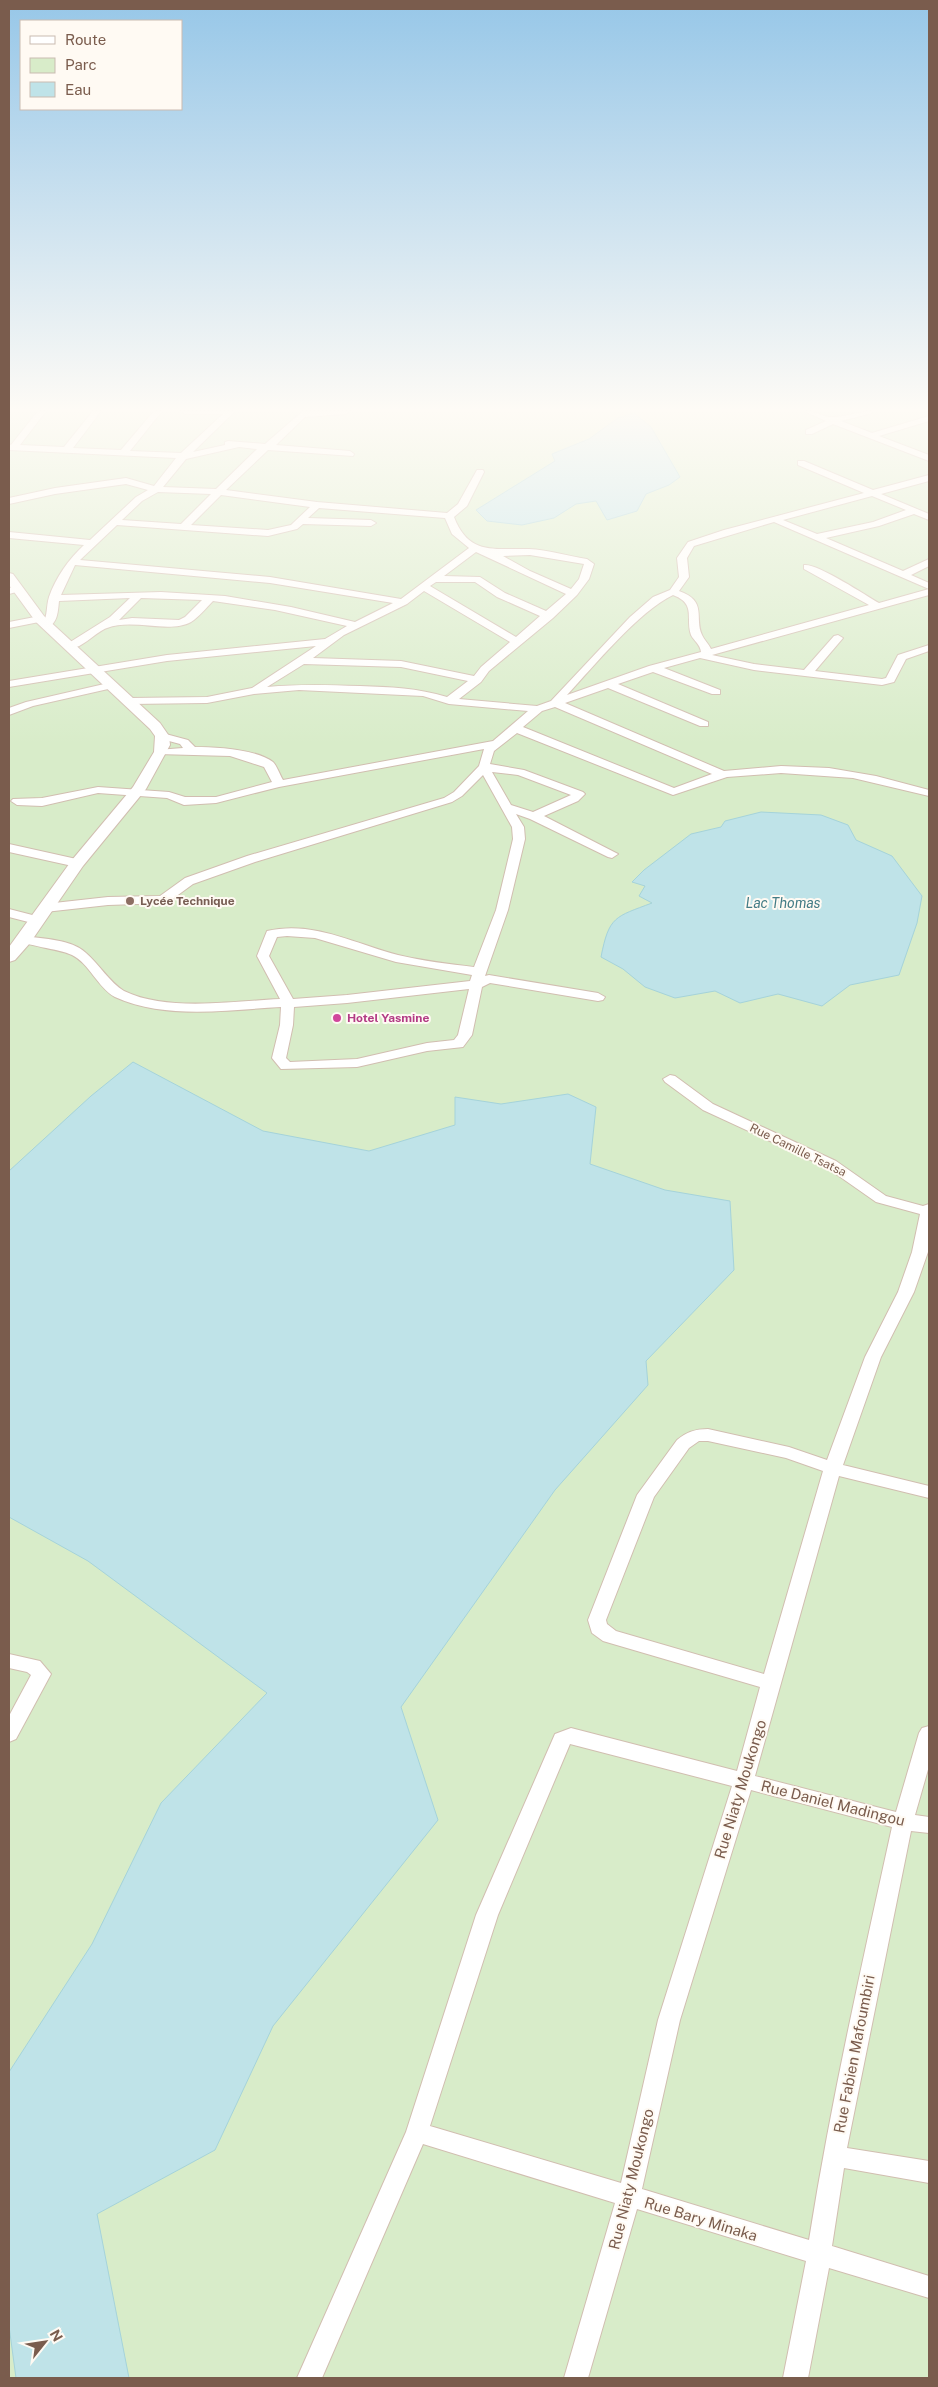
<svg xmlns="http://www.w3.org/2000/svg" width="938" height="2387" viewBox="0 0 938 2387" font-family="'Public Sans',sans-serif">
  <style>
    .green { fill: #d8ecc9 }
    .water { fill: #bfe3e8; stroke: #a5d3da }
    .lines { fill: none; stroke-linecap: round; stroke-linejoin: round }
    .minor-casing { stroke: #d1beb0; stroke-width: 2 }
    .tertiary-casing { stroke: #d1beb0; stroke-width: 2 }
    .minor { fill: #fff; fill-rule: evenodd }
    .tertiary { fill: #fff; fill-rule: evenodd }
    .education-dot { fill: #8d6e63; stroke: #fffaf3; stroke-width: 2 }
    .hotel-dot { fill: #d1479c; stroke: #fffaf3; stroke-width: 2 }
    .labels { text-anchor: middle; dominant-baseline: central; stroke-width: 4; stroke-linejoin: round; paint-order: stroke }
    .education-label { font-size: 12px; font-weight: bold; fill: #785e54; stroke: #fffaf3; text-anchor: start }
    .hotel-label { font-size: 12px; font-weight: bold; fill: #b23c85; stroke: #fffaf3; text-anchor: start }
    .street-label { font-size: 12px; fill: #7a5c4d; stroke: #fffaf3 }
    .water-label { font-size: 14px; font-style: italic; fill: #437c86; stroke: #fffaf3 }
    .near-street-label { font-size: 15px; fill: #7a5c4d; stroke: #fffaf3 }
  </style>
  <rect width="100%" height="100%" fill="#fdf6ec"/>
  <rect class="green" x="9" y="411" width="920" height="1967"/>
  <g class="water">
    <polygon points="634,413 651,427 680,477 669,485 646,494 637,511 607,520 596,501 576,504 554,518 522,525 487,521 476,510 555,461 552,454 589,439 618,418"/>
    <path d="M761,812L821,815L848,825L856,840L892,856L922,896L917,923L899,975L850,985L822,1006L778,994L740,1003L715,991L675,998L645,987L623,969L601,957C609,916 615,917 652,903L639,896L645,886L632,882L644,870L691,834L721,827L725,821Z"/>
    <polygon points="133,1062 263,1131 369,1151 455,1125 455,1097 501,1104 568,1094 596,1107 590,1164 665,1190 730,1201 734,1270 646,1361 648,1385 555,1490 401,1707 438,1820 273,2026 215,2150 97,2214 129,2378 16,2378 9,2326 9,2072 92,1944 161,1803 267,1693 88,1561 9,1517 9,1171 91,1096"/>
  </g>
  <g class="lines">
    <defs>
      <g id="minor">
        <path d="M38,411H46L20,445L64,447L93,411H101L73,448L121,450L154,411H162L130,451L181,453L223,414H185L181,411H235L193,452L225,445V442L228,441L265,444L303,411H350L346,414L305,417L276,445L350,451L354,454L353,456L268,450L226,490L317,502L447,513L458,504L477,470H483L484,472L467,506L454,517C469,556 495,548 529,549C548,550 568,556 587,559L594,564L589,579L577,595L553,618L489,671L481,682L459,699L537,706L551,701L630,617L653,597L670,590L679,577L677,558L688,542L724,530L864,493L798,465V461H804L873,490L929,475V481L881,494L929,514V520L914,514L879,526L826,538L903,571L929,559V566L911,575L929,583V589L774,522L694,546L687,558L689,577L679,591C708,601 694,618 702,635C704,640 709,644 711,649L869,605L804,569V565C817,563 865,595 879,603L929,589V595L712,655L754,664L804,670L834,636L838,635L843,638L815,671L882,679L886,678L898,655L929,645V651L906,659L894,682L882,685L754,670L700,658L664,668L720,690V694H712L653,672L618,684L708,722V726H700L608,688L565,703L724,771L781,766L829,768L876,776L929,790V796L853,778L781,773L727,777L673,795L517,733L494,751L490,764L524,770L583,792L585,794L578,801L544,816L618,854L612,858L608,857L530,819L516,814L524,827L525,839L508,910L485,976L489,975L598,993L605,997L603,1000L598,1001L490,983L482,987L472,1035L463,1047L427,1051L357,1067L281,1069L272,1058L280,1025L281,1007C227,1010 166,1020 115,997C98,988 89,963 72,955C60,949 22,945 18,940L24,936C44,939 71,939 86,953C99,964 110,983 124,991C167,1012 233,1001 280,999L257,956L267,931C313,920 355,944 398,955C423,961 449,964 474,967L496,910L513,839L512,827L483,775L462,796L452,802L255,862L193,884L167,903L108,905L45,912L39,908L45,904L108,897L160,896L185,878L247,856L444,798L454,792L479,766L484,749L279,787L216,803L184,805L167,798L98,793L42,806L17,805L11,801L13,799L42,798L98,787L169,792L185,797H216L272,782L264,767L230,756L157,754V750L183,748L180,744L158,738V734L162,733L188,740L195,747C216,747 256,749 273,762C277,766 280,775 283,780L493,741L528,711L449,704L423,696L299,690L254,694L207,703L130,704L125,701L130,698L207,697L252,688L316,646L167,661L9,687V681L167,655L325,639L347,626L275,610L213,601C206,608 199,617 191,622C169,634 133,618 107,628C95,632 81,651 67,648V644L110,617L130,598L59,601C58,610 58,623 48,627L44,626L43,624C48,614 46,607 49,597C56,577 69,559 84,545L9,538V532L90,540L136,497L148,490L126,484L55,494L9,504V498L55,488L126,478L154,486L176,458L9,450V444L11,445ZM239,447L257,449L216,489L163,487L186,459ZM158,492L211,494L181,524L122,520L142,501ZM221,495L310,507L291,525L268,530L191,525ZM872,496L906,510L873,522L817,534L783,520ZM319,508L445,518L452,534L469,548L401,599L270,577L80,560L117,525L268,536L297,529L303,524L371,526L376,523L371,520L308,518ZM476,552L566,594L546,611L505,593L480,577L444,576ZM530,555L584,564L579,579L571,589L530,571L503,556ZM75,565L270,583L393,603L355,622L291,607L225,596L161,592L61,595ZM436,582H475L497,597L540,616L516,637L430,586ZM424,591L510,642L481,667L474,676L401,661L313,658L344,635L407,604ZM673,595C697,604 685,619 691,635C694,641 700,644 701,652L649,666L567,695C594,666 639,611 673,595ZM141,598L202,600L185,617L179,620L132,618L119,620ZM304,664L401,667L468,681L447,697C418,688 390,687 360,686C328,685 298,684 267,687ZM555,707L712,774L674,788L523,727L542,711ZM492,772L518,775L571,795L533,812L511,805ZM287,936L315,938L396,962L472,975L470,981L347,995L293,999L269,956L277,937ZM469,989L458,1035L454,1040L427,1043L357,1059L290,1062L286,1058L293,1025L294,1007L347,1003Z"/>
        <path d="M804,411C815,410 824,418 834,417C847,417 859,411 873,411L872,413L841,421L872,433L929,416V421L879,436L929,455V461L833,424L812,434H806V430L826,421Z"/>
        <polygon points="17,586 22,589 20,591 9,594 9,588"/>
        <polygon points="40,616 44,617 44,621 9,628 9,622"/>
        <polygon points="113,682 118,685 117,687 33,706 9,715 9,708 26,702"/>
        <polygon points="9,844 81,860 83,863 77,867 9,852"/>
        <polygon points="9,909 40,917 42,920 36,924 9,917"/>
        <path d="M670,1075L675,1076L713,1104L836,1161L886,1196L923,1206L929,1204L928,1252L914,1292L881,1357L843,1465L929,1486V1498L839,1476L755,1776L896,1812L919,1733L922,1728L929,1726V1766L915,1815L929,1817V1833L911,1831L847,2148L929,2161V2183L844,2168L832,2246L929,2276V2298L829,2268L808,2378H783L806,2261L637,2209L588,2378H564L615,2203L423,2144L322,2378H297L406,2132L476,1915L555,1734L571,1728L737,1771L760,1687L603,1641L592,1633L588,1620L637,1495L677,1440C686,1432 696,1429 708,1429L789,1447L827,1460L865,1357L898,1292L912,1252L920,1214L876,1202L826,1167L703,1110L665,1082L663,1079ZM699,1441H708L786,1458L823,1471L764,1674L616,1631L607,1624L606,1620L654,1497L689,1448ZM570,1744L732,1786L658,2020L621,2183L430,2126L498,1915ZM751,1790L892,1827C862,1964 831,2101 809,2240L642,2189L680,2020Z"/>
        <polygon points="9,1654 40,1661 51,1674 16,1739 9,1742 9,1716 31,1675 27,1672 9,1668"/>
      </g>
      <polygon id="tertiary" points="9,573 13,574 44,616 160,723 169,736 170,745 146,789 83,866 30,943 15,960 9,962 9,947 72,860 133,787 154,752 155,736 150,729 36,622 9,585"/>
    </defs>
    <use href="#minor" class="minor-casing"/>
    <use href="#tertiary" class="tertiary-casing"/>
    <use href="#minor" class="minor"/>
    <use href="#tertiary" class="tertiary"/>
  </g>
  <linearGradient id="sky" x2="0" y2="1"><stop stop-color="#97c7e8"/><stop offset="0.55" stop-color="#fefbf6"/><stop offset="1" stop-color="#fefbf6" stop-opacity="0"/></linearGradient>
  <rect width="938" height="745" fill="url(#sky)"/>
  <circle class="education-dot" cx="130" cy="901" r="5"/>
  <circle class="hotel-dot" cx="337" cy="1018" r="5"/>
  <g class="labels">
    <g class="education-label">
      <text x="140" y="901">Lycée Technique</text>
    </g>
    <g class="hotel-label">
      <text x="347" y="1018">Hotel Yasmine</text>
    </g>
    <g class="street-label">
      <text transform="translate(798 1150) rotate(26)">Rue Camille Tsatsa</text>
    </g>
    <g class="water-label">
      <text x="783" y="903">Lac Thomas</text>
    </g>
    <g class="near-street-label">
      <text transform="translate(740 1789) rotate(-73)">Rue Niaty Moukongo</text>
      <text transform="translate(833 1803) rotate(14)">Rue Daniel Madingou</text>
      <text transform="translate(854 2054) rotate(-79)">Rue Fabien Mafoumbiri</text>
      <text transform="translate(631 2179) rotate(-76)">Rue Niaty Moukongo</text>
      <text transform="translate(701 2219) rotate(17)">Rue Bary Minaka</text>
    </g>
  </g>
  <rect width="938" height="2387" fill="none" stroke="#7a5c4d" stroke-width="20"/>
  <rect x="20" y="20" width="162" height="90" fill="#fffaf3" stroke="#cabbb1"/>
  <rect x="30" y="36" width="25" height="8" fill="#ffffff" stroke="#cabbb1"/>
  <text x="65" y="45" font-size="15" fill="#7a5c4d">Route</text>
  <rect x="30" y="58" width="25" height="15" fill="#d8ecc9" stroke="#cabbb1"/>
  <text x="65" y="70" font-size="15" fill="#7a5c4d">Parc</text>
  <rect x="30" y="82" width="25" height="15" fill="#bfe3e8" stroke="#cabbb1"/>
  <text x="65" y="95" font-size="15" fill="#7a5c4d">Eau</text>
  <g transform="translate(45 2342) rotate(60)" stroke="#fffaf3" stroke-width="4" paint-order="stroke">
  <path d="M0-4L9 19L0 12L-9 19Z" fill="#7a5c4d"/>
  <text y="-8" font-size="14" font-weight="bold" text-anchor="middle" fill="#7a5c4d">N</text>
  </g>
</svg>
